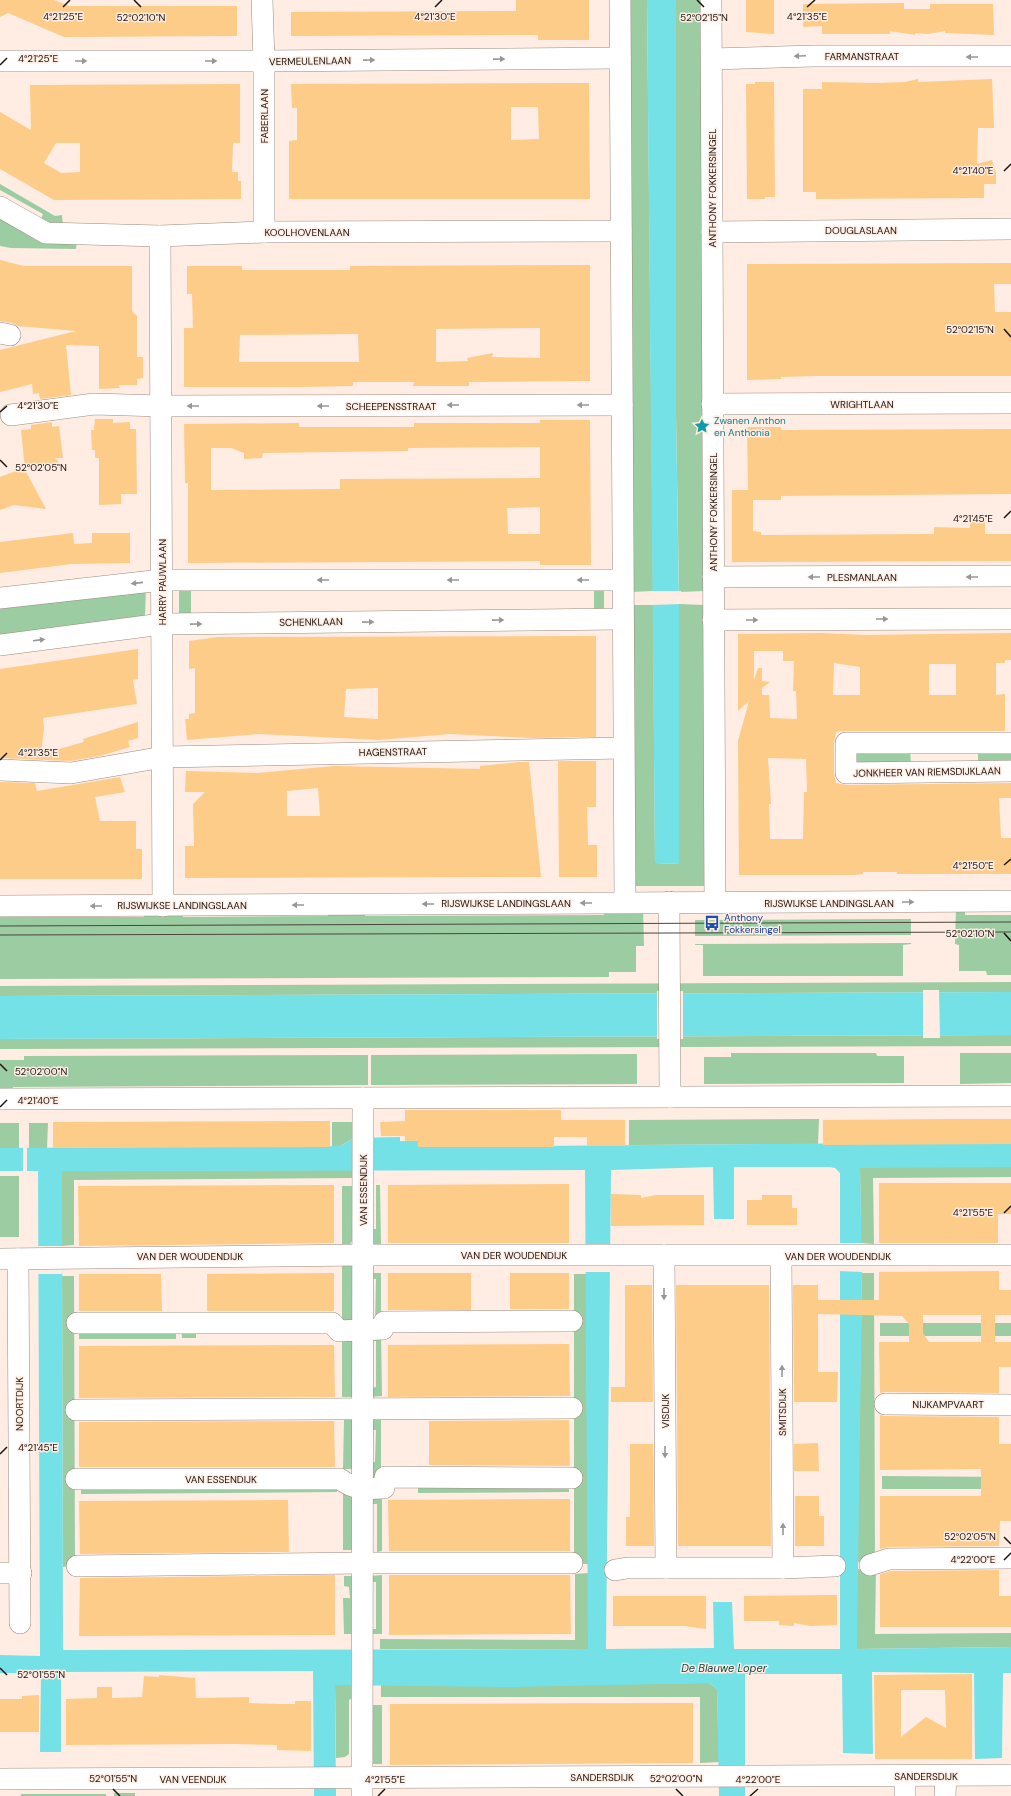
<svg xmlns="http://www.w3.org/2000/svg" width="1011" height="1796" viewBox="0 0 1011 1796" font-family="'DM Sans',sans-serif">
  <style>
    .green { fill: #9ccca1 }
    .water { fill: #74e1e7; fill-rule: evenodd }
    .pier { fill: #ffece2 }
    .building { fill: #fdcc89; fill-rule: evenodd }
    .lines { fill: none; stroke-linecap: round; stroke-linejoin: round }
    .minor-casing { stroke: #9b8b81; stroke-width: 22 }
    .minor { stroke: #fff; stroke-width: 21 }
    .tram { stroke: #4d443f; stroke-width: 1 }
    .oneway { fill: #999695 }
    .ticks { fill: none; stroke: #1c1613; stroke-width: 1.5 }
    .labels { text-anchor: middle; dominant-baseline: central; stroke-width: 3; stroke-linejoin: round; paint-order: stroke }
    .street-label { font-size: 10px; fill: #1c1613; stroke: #ffece2 }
    .culture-label { font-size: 10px; fill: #0d838f; stroke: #ffece2; text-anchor: start }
    .transit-label { font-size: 10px; fill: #164399; stroke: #ffece2; text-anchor: start }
    .water-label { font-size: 11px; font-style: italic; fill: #144649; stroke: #ffece2 }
    .ticks-label { font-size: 10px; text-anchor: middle; fill: #1c1613; stroke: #ffece2; stroke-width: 3; stroke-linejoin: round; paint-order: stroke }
  </style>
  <rect width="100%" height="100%" fill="#ffece2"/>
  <g class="green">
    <polygon points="626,0 647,0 653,591 631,592"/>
    <polygon points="676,0 705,0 706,424 700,424 699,429 706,429 705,591 679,592 676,414"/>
    <polygon points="0,184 55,216 62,215 63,226 55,226 41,219 43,214 0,190"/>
    <polygon points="0,219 77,241 76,249 11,248 0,246"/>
    <rect x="594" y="586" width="10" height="25"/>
    <polygon points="146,587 145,617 0,639 0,603"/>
    <rect x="179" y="587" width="12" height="26"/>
    <polygon points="679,604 705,605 708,886 629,886 631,605 653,605 655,863 679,864"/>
    <polygon points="910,749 911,763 854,764 853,750"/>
    <rect x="978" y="749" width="33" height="14"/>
    <polygon points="643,908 644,946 636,946 636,972 609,972 609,977 0,979 0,917 144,917 144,911 183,910 183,917 328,916 328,910 364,909 365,916 604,915 604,909"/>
    <polygon points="956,908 965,908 965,915 1011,915 1011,975 987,975 986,971 959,971 959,945 955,944"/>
    <polygon points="911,919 911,935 695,936 695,920"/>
    <polygon points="911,943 911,944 903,945 903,976 703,976 703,945 695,945 695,944"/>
    <polygon points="1011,982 1011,992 0,996 0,986"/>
    <polygon points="1011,1035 1011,1046 0,1049 0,1039"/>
    <polygon points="731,1053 876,1053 877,1056 904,1056 904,1083 704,1084 704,1057 731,1057"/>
    <polygon points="960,1053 1011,1053 1011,1083 960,1084"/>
    <polygon points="637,1054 637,1084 371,1085 371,1055"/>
    <polygon points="368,1055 368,1085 13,1087 13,1093 0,1093 0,1060 24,1060 24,1056"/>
    <polygon points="819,1119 818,1144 629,1145 629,1120"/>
    <polygon points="332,1122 354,1122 354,1138 340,1146 332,1146"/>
    <rect x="0" y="1123" width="19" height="25"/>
    <polygon points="29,1123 48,1123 47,1148 29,1148"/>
    <polygon points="860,1167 1011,1167 1011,1177 873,1178 874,1244 861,1243"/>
    <polygon points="353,1170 352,1178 74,1180 74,1245 62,1246 62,1171"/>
    <rect x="0" y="1176" width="19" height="61"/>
    <polygon points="376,1185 380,1185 381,1245 369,1245 369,1229 376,1229"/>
    <polygon points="342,1186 353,1186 352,1241 350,1244 342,1244"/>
    <polygon points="342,1266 353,1266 354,1324 342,1324"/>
    <polygon points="370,1273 381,1273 381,1327 375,1324 376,1279 370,1278"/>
    <polygon points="862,1273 874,1273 875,1562 857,1562"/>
    <polygon points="574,1274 586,1274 588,1564 574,1564"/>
    <polygon points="62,1276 74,1276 75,1566 63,1567"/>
    <rect x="880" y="1323" width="131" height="13"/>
    <rect x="79" y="1326" width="97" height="13"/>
    <polygon points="181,1326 196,1326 196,1338 182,1338"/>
    <polygon points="381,1333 382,1396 370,1397 370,1388 376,1387 376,1341 371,1341"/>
    <polygon points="353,1336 353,1397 342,1397 342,1337"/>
    <polygon points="344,1420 355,1420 355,1469 343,1469"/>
    <polygon points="370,1420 381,1420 381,1484 370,1483 370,1463 375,1462 376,1430 370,1430"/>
    <polygon points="882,1476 1011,1477 1011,1489 882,1489"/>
    <polygon points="569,1480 569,1492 418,1493 418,1481"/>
    <polygon points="81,1481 337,1481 337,1492 81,1494"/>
    <polygon points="370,1490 382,1490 382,1551 377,1552 377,1504 370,1504"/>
    <polygon points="343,1492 354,1492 355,1550 343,1550"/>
    <polygon points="857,1569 876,1570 875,1634 1011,1633 1011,1647 857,1649"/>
    <polygon points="588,1573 589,1649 380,1649 380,1639 575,1640 575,1574"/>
    <polygon points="382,1575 382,1634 371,1634 371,1629 376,1629 376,1582 370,1582 370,1576"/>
    <polygon points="344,1576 354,1576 355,1634 344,1634 343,1598 350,1598 349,1587 344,1586"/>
    <polygon points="709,1683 717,1689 719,1762 700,1763 700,1697 381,1697 381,1685"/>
    <polygon points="335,1685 353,1685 354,1697 349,1700 349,1754 345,1757 336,1758"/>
    <polygon points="370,1705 382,1705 382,1764 371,1764"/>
    <rect x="114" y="1793" width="21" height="3"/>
    <rect x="21" y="1794" width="85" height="2"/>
  </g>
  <g class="water">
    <polygon points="647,0 676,0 676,414 679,604 679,864 655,863"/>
    <polygon points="1011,992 1011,1035 0,1039 0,996"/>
    <path d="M400,1137V1141H418V1147L1011,1142V1167L860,1168L862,1273L857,1649L1011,1647V1673H1003L1002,1758L975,1759L974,1673L872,1672L873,1754L843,1753L842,1674H745V1796H719L717,1689L709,1683L510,1687L335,1685L336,1796H314L313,1671L61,1672V1752H40L41,1673H0V1655L40,1656L38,1171H0V1148L340,1146L354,1138ZM713,1167L714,1219H734V1167H829L835,1168L840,1173V1649H734L732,1602H713L714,1648L606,1649L611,1170ZM585,1170L588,1649L63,1650L62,1171Z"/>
  </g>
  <g class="pier">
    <polygon points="651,591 681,591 681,604 651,605"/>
    <polygon points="923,990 939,990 940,1038 923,1038"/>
    <rect x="657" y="991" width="26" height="48"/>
    <rect x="23" y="1146" width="4" height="27"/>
    <polygon points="838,1243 863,1243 864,1272 838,1271"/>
    <rect x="584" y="1244" width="28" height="28"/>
    <rect x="36" y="1246" width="26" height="28"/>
  </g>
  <g class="building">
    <polygon points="0,0 54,0 69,6 237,6 237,36 64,37 8,13 0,17"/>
    <polygon points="516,0 589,0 589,40 538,40 538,35 291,36 291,12 516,11"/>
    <polygon points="746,0 774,0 774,34 746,32"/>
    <polygon points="904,3 904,9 930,9 930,4 993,4 994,35 945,33 945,31 928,34 915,33 915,35 890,31 890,34 822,34 822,26 803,27 803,4"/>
    <polygon points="918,79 918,82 992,79 994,128 978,128 977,164 992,160 996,173 996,184 984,184 984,198 816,199 816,192 803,192 803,89 822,89 822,82 877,83 905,82"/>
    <polygon points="755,82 774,82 775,197 765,197 765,199 747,199 746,84 755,84"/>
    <path d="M589,83L590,199H289V141L297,140V108H292L291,84ZM511,107H538L539,139L511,140Z"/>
    <path d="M240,84V143H233L232,172H238V181H241V199L54,200L0,169V112L31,130L30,85ZM56,143H80V172L61,173L44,163Z"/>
    <polygon points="0,260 24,266 132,266 132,311 137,316 137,357 143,357 143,378 137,379 137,385 119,385 120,388 99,389 99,346 66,345 71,395 40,399 39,393 33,394 32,384 0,392 0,350 76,331 18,326 12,323 0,321"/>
    <polygon points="1011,263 1011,284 994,284 995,312 1011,312 1011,376 815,376 781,377 781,379 747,380 747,264"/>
    <path d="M590,265V381L469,382V386H413L414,382H353V386L301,387H184V328H193L192,294H187V266H242V270H350V266ZM540,328V358L492,357L493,353L467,358L468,361L436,362V329ZM358,334L359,362H239L240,335Z"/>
    <polygon points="95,419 113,419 113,423 130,422 130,429 136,429 137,494 121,494 121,504 99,505 99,458 95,458 95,450 92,450 91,430 94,430"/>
    <path d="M540,420H590L591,565H540V561L188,563V483H185L184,424L299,423V427H414V423H540ZM540,447V478L340,479V489L211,490V448H231L244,453V459L262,458L263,453L408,451V448ZM540,507V534H508L507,508Z"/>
    <polygon points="52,422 52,427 59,426 63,458 55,458 61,464 25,469 21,430 31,429 31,425"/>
    <polygon points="747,427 781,427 781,430 1011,429 1011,494 781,496 781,500 753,500 753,531 761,532 761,535 934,534 934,527 970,528 970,522 985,521 985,534 1011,534 1011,561 732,562 732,490 748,490"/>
    <polygon points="24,468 46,509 14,505 0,510 0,477"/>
    <polygon points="73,533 74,544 92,543 92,533 130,533 130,563 71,564 0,573 0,542"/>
    <path d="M820,633L866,635L1011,633V660H1005V663H996V695L1005,694V731H846L836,732L834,743V773L836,783L846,785L1011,783V798H999L1001,838H1011V874H897V872H863V874L854,875H739L738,741L749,701L738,711V634ZM754,651H783V661H794L793,691H796L797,719L770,718L769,695H762V688L770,682L762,681V668H758L754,680ZM834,663L860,667V695H833ZM929,664H956V695H929ZM768,758L806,759L807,792H804L803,839H770L769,804H771Z"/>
    <path d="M596,636V737L531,738L450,734L379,740L259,734L187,740L185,719H189V714L195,713V668L189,669V641L218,637ZM378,688V719L344,717L346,689Z"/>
    <polygon points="138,649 138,679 133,680 137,704 43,718 44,728 41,754 84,742 83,739 138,722 138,738 128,741 130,747 100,756 70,761 0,758 0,669"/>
    <polygon points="558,761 596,761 596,807 587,807 588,845 597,845 597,877 559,877"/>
    <path d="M519,762H529L541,877L185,878V846H194L193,804L205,792H185L186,771L258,773L334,766L480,769V766ZM318,788L320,816H287V791Z"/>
    <polygon points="120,777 125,792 95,797 100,821 136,821 136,849 142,849 142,879 0,879 0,782 35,783 37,791"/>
    <polygon points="405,1110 561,1110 561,1120 625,1120 625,1146 587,1146 587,1137 554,1137 554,1147 418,1147 418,1141 405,1141 405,1136 381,1136 380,1122 405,1121"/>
    <polygon points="949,1119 1011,1119 1011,1144 823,1145 823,1120"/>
    <polygon points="330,1121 330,1147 53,1148 53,1122"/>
    <polygon points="879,1183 1011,1183 1011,1214 998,1214 998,1243 879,1243"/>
    <polygon points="569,1184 569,1243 388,1243 388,1185"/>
    <polygon points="334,1185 334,1243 79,1246 78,1186"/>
    <polygon points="611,1194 641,1195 641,1198 656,1195 704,1195 704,1225 611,1226"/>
    <polygon points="762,1195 792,1195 792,1208 797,1208 797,1225 747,1225 747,1200 762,1200"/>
    <path d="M999,1271V1290H1011V1315H995V1342H1011V1367H999V1393L885,1392L880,1393L879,1342H909V1324L902,1316L818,1314V1372H838L837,1402H794L793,1285H818V1300H879V1272ZM923,1315H981V1342H929L923,1333Z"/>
    <polygon points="334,1273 334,1311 207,1311 207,1274"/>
    <rect x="388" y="1273" width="83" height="37"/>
    <rect x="510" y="1273" width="59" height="36"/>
    <polygon points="79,1274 161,1274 162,1311 79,1311"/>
    <polygon points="625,1285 652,1285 653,1402 611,1402 611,1387 625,1387"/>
    <polygon points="676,1285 769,1285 771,1546 678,1546"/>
    <polygon points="569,1344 570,1396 388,1397 388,1345"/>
    <polygon points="334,1345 335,1397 79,1398 79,1346"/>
    <polygon points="880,1415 885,1416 999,1417 999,1444 1011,1444 1011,1521 1000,1521 999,1546 889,1547 880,1549 880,1496 981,1496 981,1469 880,1470"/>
    <polygon points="569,1420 570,1466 429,1465 429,1421"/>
    <polygon points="334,1421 335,1467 79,1467 79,1422"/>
    <polygon points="818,1443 819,1471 794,1471 794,1444"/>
    <polygon points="630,1444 653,1444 654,1546 626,1546 626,1517 630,1517"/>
    <polygon points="795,1496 819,1496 819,1516 824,1516 824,1546 795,1546"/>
    <polygon points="570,1499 570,1551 389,1551 388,1500"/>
    <polygon points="288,1500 289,1552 80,1554 79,1501"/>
    <polygon points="999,1570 999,1596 1011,1596 1011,1627 880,1627 880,1574 891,1571"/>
    <polygon points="335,1575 335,1635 79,1636 80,1578"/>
    <polygon points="389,1575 570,1575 571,1634 389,1635"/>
    <polygon points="837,1595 837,1625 810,1626 794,1623 794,1626 779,1625 779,1621 744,1621 744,1596"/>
    <polygon points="613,1596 706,1596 706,1629 685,1626 613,1626"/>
    <path d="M972,1674V1759H875L874,1675ZM901,1690H945L946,1728L926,1717L901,1737Z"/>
    <polygon points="159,1675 195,1678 196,1698 249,1697 249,1703 280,1704 295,1704 295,1701 311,1701 311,1751 277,1750 277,1745 234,1744 66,1745 66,1699 97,1698 97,1687 112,1687 112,1698 142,1697 144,1676 159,1677"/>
    <polygon points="39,1695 39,1732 0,1732 0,1699 22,1699 22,1696"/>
    <polygon points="693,1703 693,1763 390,1765 390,1704"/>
  </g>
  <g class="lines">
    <defs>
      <g id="minor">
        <polyline points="262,0 264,61 264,232"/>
        <polyline points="620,0 625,902"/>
        <polyline points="711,0 715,903"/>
        <polyline points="712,59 813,56 1011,56"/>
        <polyline points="0,61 264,61 620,58"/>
        <polyline points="0,207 46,233 160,236 264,232 621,231"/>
        <polyline points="712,232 1011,229"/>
        <polyline points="160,236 163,906"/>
        <polyline points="0,333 10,335"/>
        <polyline points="712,404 1011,403"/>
        <polyline points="11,415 94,404 161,406 622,405"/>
        <polyline points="713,577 1011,576"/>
        <polyline points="0,598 162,580 622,580"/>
        <polyline points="713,620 1011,619"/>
        <polyline points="0,645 162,624 622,619"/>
        <polyline points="1011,743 846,743 846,773 1011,771"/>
        <polyline points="0,770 71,773 163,757 623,748"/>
        <polyline points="669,902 670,1097"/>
        <polyline points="0,906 1011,901"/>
        <polyline points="0,1099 1011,1096"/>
        <polyline points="664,1255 666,1568"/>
        <polyline points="781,1256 783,1568"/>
        <polyline points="0,1259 363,1255 1011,1255"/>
        <polyline points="18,1259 20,1623"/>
        <polyline points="77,1323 332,1323 339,1331 383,1329 384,1322 572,1321"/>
        <polyline points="885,1404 1011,1405"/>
        <polyline points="76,1410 572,1408"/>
        <path d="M76,1479H340C354,1490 367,1489 384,1488L385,1477L572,1478"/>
        <polyline points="870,1565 889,1559 1011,1558"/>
        <polyline points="77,1566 363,1563 572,1563"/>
        <polyline points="615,1570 627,1568 783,1568 835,1566"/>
        <polyline points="0,1573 21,1573"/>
        <polyline points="905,1776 905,1796"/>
        <polyline points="0,1779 1011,1775"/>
        <polyline points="362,1796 363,1098"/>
        <polyline points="945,1796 946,1776"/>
      </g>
    </defs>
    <use href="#minor" class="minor-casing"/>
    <use href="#minor" class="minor"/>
    <g class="tram">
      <polyline points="0,926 1011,922"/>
      <polyline points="0,935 1011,932"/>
    </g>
  </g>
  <defs><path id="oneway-solid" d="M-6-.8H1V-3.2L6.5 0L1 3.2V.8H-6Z"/></defs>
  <g class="oneway">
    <use href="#oneway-solid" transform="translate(800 56) rotate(178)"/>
    <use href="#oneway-solid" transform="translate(972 57) rotate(-180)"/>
    <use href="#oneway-solid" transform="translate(499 59) rotate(-1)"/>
    <use href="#oneway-solid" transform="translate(369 60) rotate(-1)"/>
    <use href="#oneway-solid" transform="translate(81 61)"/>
    <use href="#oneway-solid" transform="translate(211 61)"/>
    <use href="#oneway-solid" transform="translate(453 405) rotate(180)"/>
    <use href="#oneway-solid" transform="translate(583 405) rotate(180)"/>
    <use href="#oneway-solid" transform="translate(193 406) rotate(180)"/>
    <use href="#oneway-solid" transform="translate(323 406) rotate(180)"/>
    <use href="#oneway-solid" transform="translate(814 577) rotate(-180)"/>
    <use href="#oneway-solid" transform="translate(972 577) rotate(180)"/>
    <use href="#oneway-solid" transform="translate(323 580) rotate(180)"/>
    <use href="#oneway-solid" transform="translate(453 580) rotate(180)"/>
    <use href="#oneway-solid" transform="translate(583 580) rotate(180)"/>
    <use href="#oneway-solid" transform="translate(137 583) rotate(174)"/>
    <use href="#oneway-solid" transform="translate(882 619)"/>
    <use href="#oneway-solid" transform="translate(498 620) rotate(-1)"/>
    <use href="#oneway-solid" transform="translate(752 620)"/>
    <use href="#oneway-solid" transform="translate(368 622) rotate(-1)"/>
    <use href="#oneway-solid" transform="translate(196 624) rotate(-1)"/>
    <use href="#oneway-solid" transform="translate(39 640) rotate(-7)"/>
    <use href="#oneway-solid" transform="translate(908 902)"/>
    <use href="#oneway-solid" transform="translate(586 903) rotate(180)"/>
    <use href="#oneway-solid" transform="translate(428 904) rotate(180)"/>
    <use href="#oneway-solid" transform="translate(298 905) rotate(180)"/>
    <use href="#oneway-solid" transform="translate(96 906) rotate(-180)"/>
    <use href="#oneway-solid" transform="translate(664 1294) rotate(90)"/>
    <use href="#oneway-solid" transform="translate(782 1371) rotate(-90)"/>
    <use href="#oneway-solid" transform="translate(665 1452) rotate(90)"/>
    <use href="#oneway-solid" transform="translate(783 1529) rotate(-90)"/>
  </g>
  <path class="ticks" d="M134,0L141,7M697,0L704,7M63,7L70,0M435,7L442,0M807,7L815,0M0,65L7,58M1004,171L1011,164M1004,329L1011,337M0,412L7,406M0,460L7,467M1004,518L1011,511M0,760L7,753M1004,865L1011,859M1004,933L1011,941M0,1064L7,1071M0,1107L7,1100M1004,1213L1011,1206M0,1454L7,1447M1004,1537L1011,1544M1004,1560L1011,1553M0,1668L7,1675M113,1789L120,1796M676,1789L683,1796M378,1796L385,1789M750,1796L758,1789"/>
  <defs>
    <symbol id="sight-bare" viewBox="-9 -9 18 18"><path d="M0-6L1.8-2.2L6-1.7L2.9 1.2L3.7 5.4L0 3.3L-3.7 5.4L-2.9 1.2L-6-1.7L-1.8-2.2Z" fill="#0f9aa8" stroke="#ffece2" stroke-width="2.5" paint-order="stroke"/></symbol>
    <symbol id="bus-bare" viewBox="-9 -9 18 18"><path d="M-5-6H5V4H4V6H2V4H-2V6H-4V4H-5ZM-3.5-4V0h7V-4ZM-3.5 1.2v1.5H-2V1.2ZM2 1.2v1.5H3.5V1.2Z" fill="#1a4fb4" stroke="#ffece2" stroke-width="2.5" paint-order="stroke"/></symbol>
  </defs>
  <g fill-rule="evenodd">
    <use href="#sight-bare" x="691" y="415" width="22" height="22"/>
    <use href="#bus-bare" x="701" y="912" width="22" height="22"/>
  </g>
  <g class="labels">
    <g class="street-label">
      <text x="862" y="56">FARMANSTRAAT</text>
      <text transform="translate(310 61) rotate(-1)">VERMEULENLAAN</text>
      <text transform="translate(264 116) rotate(-90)">FABERLAAN</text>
      <text transform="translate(712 188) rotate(-90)">ANTHONY FOKKERSINGEL</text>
      <text x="861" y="230">DOUGLASLAAN</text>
      <text x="307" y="232">KOOLHOVENLAAN</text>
      <text x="862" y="404">WRIGHTLAAN</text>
      <text x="391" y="406">SCHEEPENSSTRAAT</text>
      <text transform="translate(713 512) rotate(-90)">ANTHONY FOKKERSINGEL</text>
      <text x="862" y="577">PLESMANLAAN</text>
      <text transform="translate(162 582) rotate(-90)">HARRY PAUWLAAN</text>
      <text transform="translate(311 622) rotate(-1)">SCHENKLAAN</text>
      <text transform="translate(393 752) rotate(-1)">HAGENSTRAAT</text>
      <text transform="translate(927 772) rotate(-1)">JONKHEER VAN RIEMSDIJKLAAN</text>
      <text x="506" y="903">RIJSWIJKSE LANDINGSLAAN</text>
      <text x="829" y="903">RIJSWIJKSE LANDINGSLAAN</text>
      <text x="182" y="905">RIJSWIJKSE LANDINGSLAAN</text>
      <text transform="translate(363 1190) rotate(-90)">VAN ESSENDIJK</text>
      <text x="514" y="1255">VAN DER WOUDENDIJK</text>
      <text x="190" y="1256">VAN DER WOUDENDIJK</text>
      <text x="838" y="1256">VAN DER WOUDENDIJK</text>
      <text transform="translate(19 1404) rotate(-90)">NOORTDIJK</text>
      <text x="948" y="1404">NIJKAMPVAART</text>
      <text transform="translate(665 1411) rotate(-90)">VISDIJK</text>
      <text transform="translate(782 1412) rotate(-90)">SMITSDIJK</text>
      <text x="221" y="1479">VAN ESSENDIJK</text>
      <text x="926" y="1776">SANDERSDIJK</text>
      <text x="602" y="1777">SANDERSDIJK</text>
      <text x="193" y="1779">VAN VEENDIJK</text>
    </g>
    <g class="culture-label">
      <text x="714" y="420">Zwanen Anthon<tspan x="714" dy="12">en Anthonia</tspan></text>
    </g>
    <g class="transit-label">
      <text x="724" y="917">Anthony<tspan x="724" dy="12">Fokkersingel</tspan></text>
    </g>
    <g class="water-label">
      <text x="724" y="1668">De Blauwe Loper</text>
    </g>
  </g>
  <g class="ticks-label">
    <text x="63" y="20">4°21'25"E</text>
    <text x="435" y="20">4°21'30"E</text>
    <text x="807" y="20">4°21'35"E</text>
    <text x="141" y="21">52°02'10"N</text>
    <text x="704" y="21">52°02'15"N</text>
    <text x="38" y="62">4°21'25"E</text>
    <text x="973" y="174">4°21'40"E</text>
    <text x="970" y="333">52°02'15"N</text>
    <text x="38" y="409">4°21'30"E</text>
    <text x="41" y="471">52°02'05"N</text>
    <text x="973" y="522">4°21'45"E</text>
    <text x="38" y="756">4°21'35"E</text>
    <text x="973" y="869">4°21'50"E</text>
    <text x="970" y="937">52°02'10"N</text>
    <text x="41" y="1075">52°02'00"N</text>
    <text x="38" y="1104">4°21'40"E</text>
    <text x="973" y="1216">4°21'55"E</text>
    <text x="38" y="1451">4°21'45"E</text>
    <text x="970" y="1540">52°02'05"N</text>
    <text x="973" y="1563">4°22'00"E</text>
    <text x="41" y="1678">52°01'55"N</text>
    <text x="113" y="1782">52°01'55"N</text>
    <text x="676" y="1782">52°02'00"N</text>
    <text x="385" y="1783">4°21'55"E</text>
    <text x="758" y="1783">4°22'00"E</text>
  </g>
</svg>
